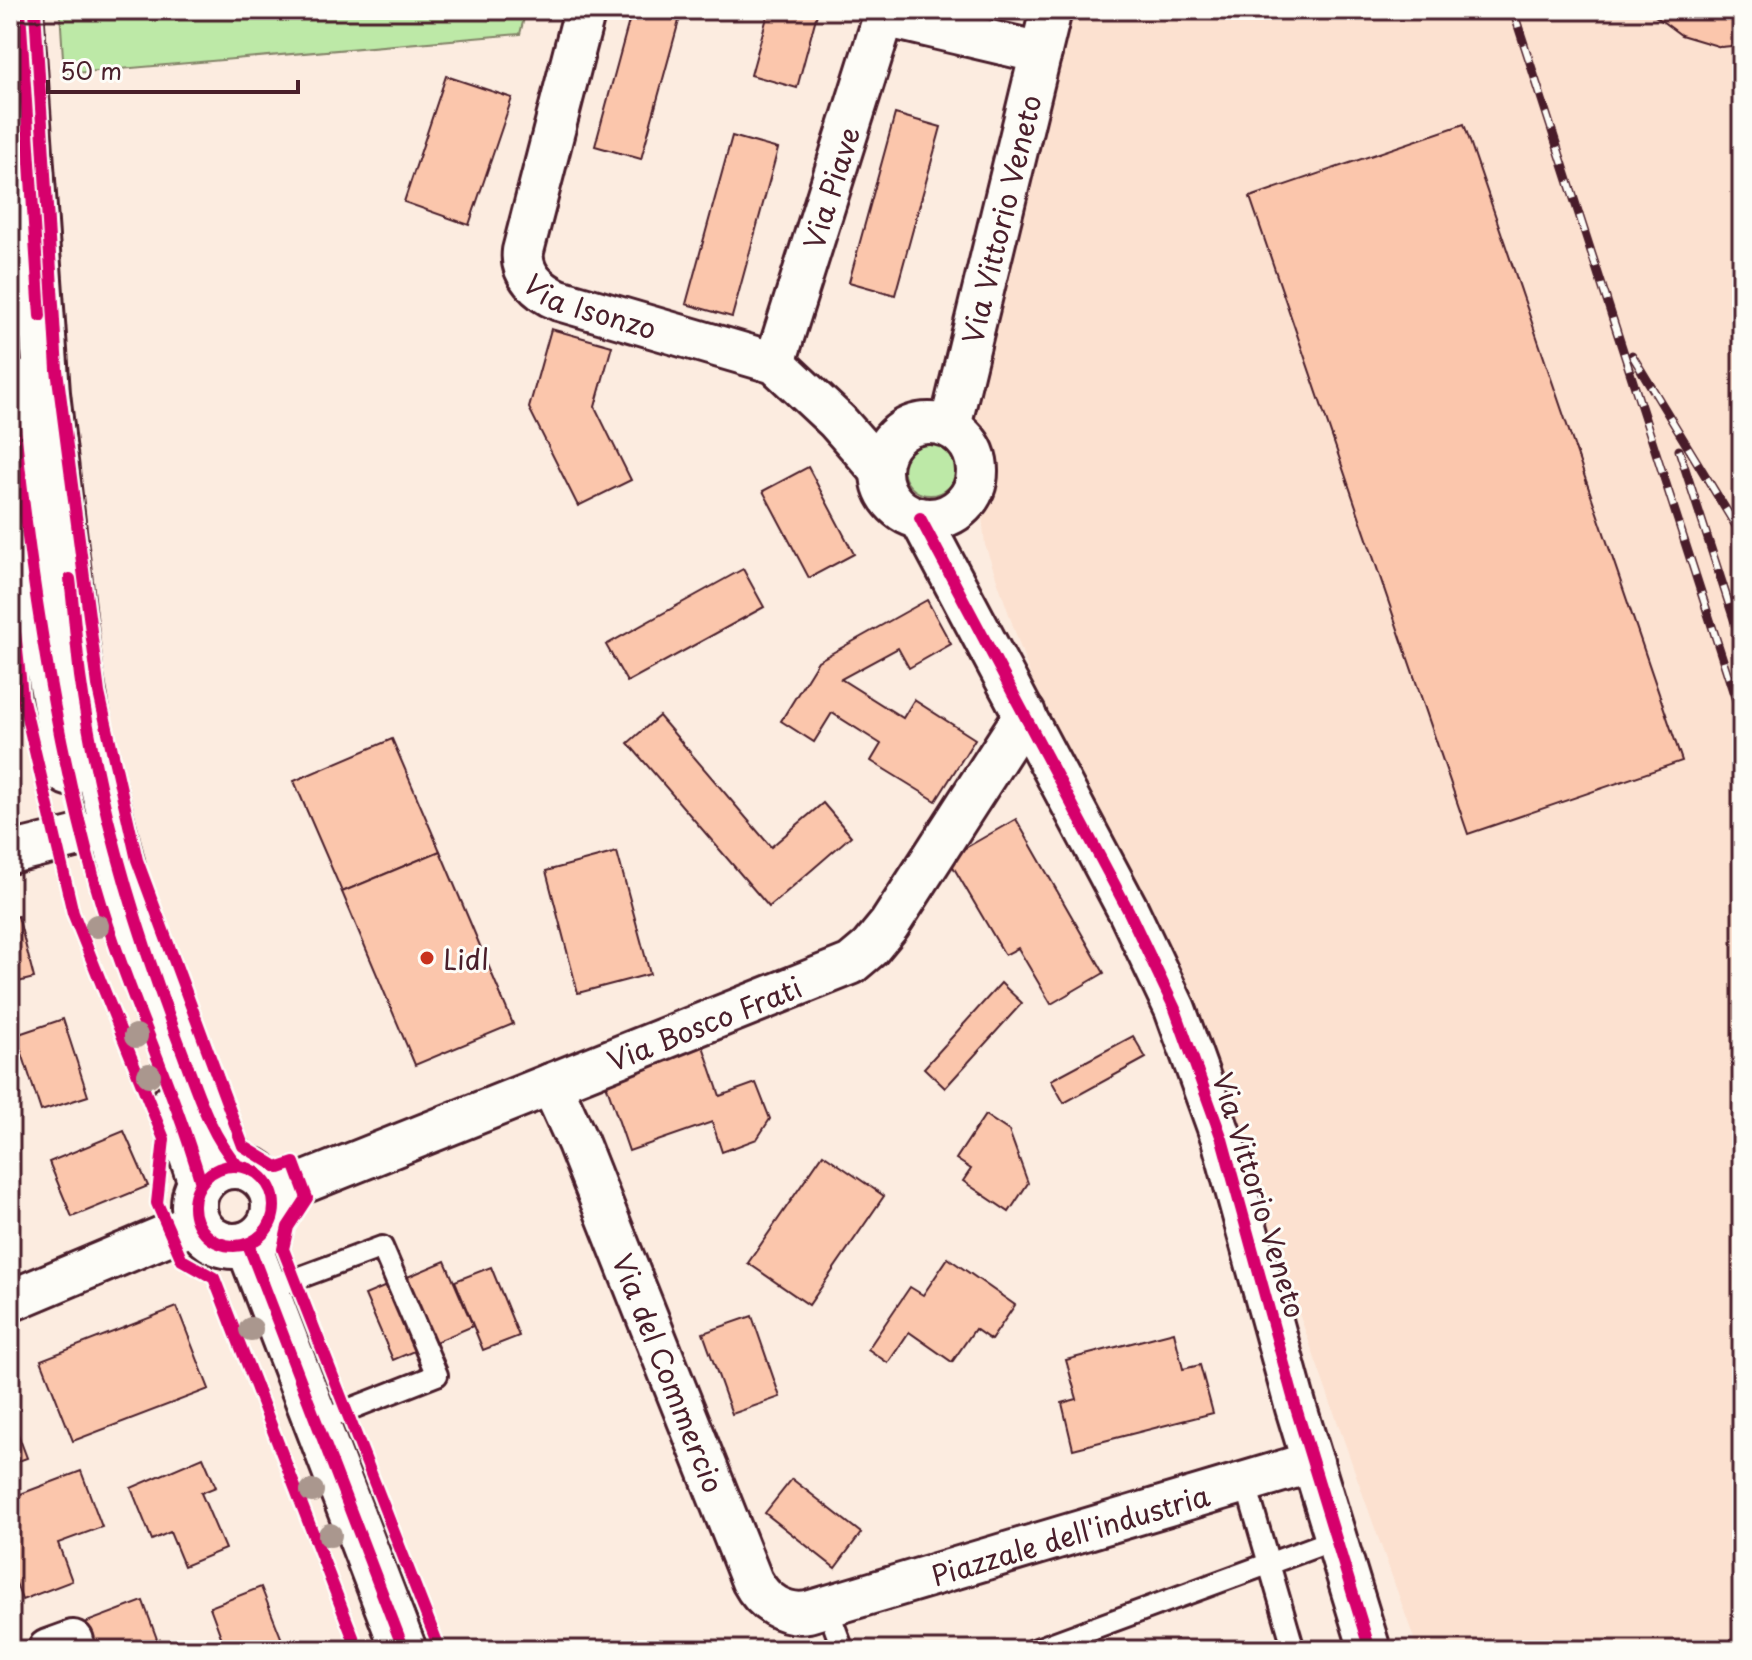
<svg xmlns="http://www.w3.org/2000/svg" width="1752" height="1660" viewBox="0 0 1752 1660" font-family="'Playpen Sans',sans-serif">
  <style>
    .built { fill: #fce1d0 }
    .green { fill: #bde9a7; stroke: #848469; stroke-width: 2 }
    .building { fill: #fbc6ac; stroke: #4a1f2b; stroke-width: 2 }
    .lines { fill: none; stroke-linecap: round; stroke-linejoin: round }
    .lane-casing { stroke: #4a1f2b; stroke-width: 26 }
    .street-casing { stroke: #4a1f2b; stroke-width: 46 }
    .secondary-casing { stroke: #4a1f2b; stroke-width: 50 }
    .path { stroke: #4a1f2b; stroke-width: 5; stroke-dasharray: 8 6; stroke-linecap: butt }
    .lane { stroke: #fdfcf7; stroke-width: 20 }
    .street { stroke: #fdfcf7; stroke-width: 40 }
    .secondary { stroke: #fdfcf7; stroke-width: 44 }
    .rail-casing { stroke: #4a1f2b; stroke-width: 9 }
    .rail { stroke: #fdfcf7; stroke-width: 6; stroke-dasharray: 18; stroke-linecap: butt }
    .cycleway-casing { stroke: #fdfcf7; stroke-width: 17 }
    .cycleway { stroke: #d6006c; stroke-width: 12 }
    .tree { fill: #aa978e }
    .poi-dot { fill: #c8321e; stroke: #fdfcf7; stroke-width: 3 }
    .labels { text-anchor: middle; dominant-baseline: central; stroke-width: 6; stroke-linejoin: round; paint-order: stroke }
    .street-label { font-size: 28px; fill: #4a1f2b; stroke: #fdfcf7 }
    .poi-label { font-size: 28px; fill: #4a1f2b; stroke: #fdfcf7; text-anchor: start }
  </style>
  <rect width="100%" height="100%" fill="#fcece0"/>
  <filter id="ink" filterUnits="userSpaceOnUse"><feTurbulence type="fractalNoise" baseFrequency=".0125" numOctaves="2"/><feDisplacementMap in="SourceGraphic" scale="16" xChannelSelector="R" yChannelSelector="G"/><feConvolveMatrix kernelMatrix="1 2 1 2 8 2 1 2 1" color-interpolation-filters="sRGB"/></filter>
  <g filter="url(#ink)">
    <polygon class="built" points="1051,10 1742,10 1742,1650 1418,1650 1209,1059 1039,701 985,545 971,407"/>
    <g class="green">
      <polygon points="60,10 526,10 520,34 64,74"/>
      <circle cx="930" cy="468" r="27"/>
    </g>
    <g class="building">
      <polygon points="632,10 682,10 641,159 595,146"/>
      <polygon points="769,10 818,10 797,88 751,75"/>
      <polygon points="1742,10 1742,45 1721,47 1681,35 1647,10"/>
      <polygon points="446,76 512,98 469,225 404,202"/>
      <polygon points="895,114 941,127 895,295 849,282"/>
      <polygon points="1464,124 1682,761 1468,834 1250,197"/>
      <polygon points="732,136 778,149 732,317 686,304"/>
      <polygon points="551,329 612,346 595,407 631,480 578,506 529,408"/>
      <polygon points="808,467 854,554 809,578 763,491"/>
      <polygon points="743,569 764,607 627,682 606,645"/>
      <polygon points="927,600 951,644 909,668 898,648 841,679 903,718 914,700 975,739 936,801 871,761 881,744 832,713 814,742 781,721 818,661"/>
      <polygon points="659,716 771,847 823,803 851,836 769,907 628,743"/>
      <polygon points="392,739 440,851 342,892 294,781"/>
      <polygon points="1016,819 1104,973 1051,1004 1018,948 1005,955 948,858"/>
      <polygon points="440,851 513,1024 415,1065 342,892"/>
      <polygon points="617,852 650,974 578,993 546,871"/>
      <polygon points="18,916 34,978 10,984 10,918"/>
      <polygon points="1001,983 1022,1003 945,1088 924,1068"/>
      <polygon points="63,1019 88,1096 41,1111 16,1035"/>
      <polygon points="1133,1036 1146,1058 1064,1103 1051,1080"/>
      <polygon points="703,1046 720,1096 756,1083 770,1119 757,1139 722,1152 712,1122 629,1151 605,1081"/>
      <polygon points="985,1115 1009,1131 1028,1183 1009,1212 963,1181 971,1169 956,1159"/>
      <polygon points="124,1131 148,1186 72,1217 49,1162"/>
      <polygon points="823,1154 884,1196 809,1305 748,1263"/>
      <polygon points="948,1258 1015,1305 991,1340 975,1329 952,1362 909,1332 888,1363 868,1349 910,1287 923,1295"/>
      <polygon points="445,1261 473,1326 393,1360 365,1295"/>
      <polygon points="491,1267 519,1336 483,1350 455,1281"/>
      <polygon points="177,1307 209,1389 73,1441 41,1360"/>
      <polygon points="752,1316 780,1397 732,1414 703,1333"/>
      <polygon points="1174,1332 1183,1369 1200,1365 1213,1413 1073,1449 1062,1403 1077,1399 1066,1360"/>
      <polygon points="10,1413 27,1458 10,1464"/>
      <polygon points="203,1457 216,1487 201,1493 225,1549 184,1566 170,1532 152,1540 131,1488"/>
      <polygon points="81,1471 102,1527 58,1543 72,1581 22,1600 10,1566 10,1498"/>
      <polygon points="792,1479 861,1533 835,1568 765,1513"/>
      <polygon points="261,1587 286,1650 226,1650 210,1607"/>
      <polygon points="143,1601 161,1650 63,1650 79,1625"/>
    </g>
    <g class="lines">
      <defs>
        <g id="lane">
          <polyline points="266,1290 382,1247 437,1375 317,1422"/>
          <polyline points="1245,1481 1294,1650"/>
          <polyline points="827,1607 843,1650"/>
          <polyline points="1034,1650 1336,1539"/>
        </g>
        <g id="street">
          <path id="s1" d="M585,10L523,251C520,274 539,292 559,300L775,363L837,421L881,471"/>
          <polyline points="884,16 1041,53"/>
          <path id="s2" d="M775,363L886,10"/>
          <circle cx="929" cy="471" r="48"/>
          <path id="s3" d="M950,427L1051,10"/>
          <polyline points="920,518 1128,910 1175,1009 1222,1139 1296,1408 1370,1650"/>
          <polyline points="10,853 112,828"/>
          <path id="s4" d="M551,1084L578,1143L752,1581C763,1602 784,1616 808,1612L1313,1462"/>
          <path id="s5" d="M273,1195L851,964L870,948L889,925L1025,714"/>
          <polyline points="10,1301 198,1222"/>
          <polyline points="48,1650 73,1641"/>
        </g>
        <g id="secondary">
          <polyline points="20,10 47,393 80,677 90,733 127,887 161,995 214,1134 238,1166"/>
          <polyline points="10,380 36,595 68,773"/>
          <polyline points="174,1104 201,1183"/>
          <circle cx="234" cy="1206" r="40"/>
          <polyline points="248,1244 404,1650"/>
        </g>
      </defs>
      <use href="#lane" class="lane-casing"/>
      <use href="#street" class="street-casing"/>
      <use href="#secondary" class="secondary-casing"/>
      <polyline class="path" points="333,10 334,16"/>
      <use href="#lane" class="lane"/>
      <use href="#street" class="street"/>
      <use href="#secondary" class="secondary"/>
      <defs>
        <g id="rail">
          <polyline points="1513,10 1742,719"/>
          <polyline points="1632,355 1742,536"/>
          <polyline points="1679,450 1742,644"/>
        </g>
      </defs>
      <use href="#rail" class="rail-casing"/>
      <use href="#rail" class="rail"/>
      <defs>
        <g id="cycleway">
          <polyline points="20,10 40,316"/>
          <polyline points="35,10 57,370 99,693 137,860 243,1146 279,1168 294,1163 307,1198 288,1227 283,1249 440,1650"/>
          <path d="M10,380C27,550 50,721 96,886C125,988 172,1082 201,1183"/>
          <polyline points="920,518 1128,910 1175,1009 1222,1139 1296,1408 1370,1650"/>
          <path d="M70,579C74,611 76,643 80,676C97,801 135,927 180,1046C196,1087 208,1132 238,1166"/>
          <polyline points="10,586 22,696 73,913 164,1139 157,1203 182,1260 214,1278 358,1650"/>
          <circle cx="234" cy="1206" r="40"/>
          <polyline points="248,1244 404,1650"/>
        </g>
      </defs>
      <use href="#cycleway" class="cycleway-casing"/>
      <use href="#cycleway" class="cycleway"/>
    </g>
    <g class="tree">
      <circle cx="97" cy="926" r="12"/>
      <circle cx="136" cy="1036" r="12"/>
      <circle cx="149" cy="1075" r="12"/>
      <circle cx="251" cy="1329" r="12"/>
      <circle cx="312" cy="1491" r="12"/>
      <circle cx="330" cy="1535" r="12"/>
    </g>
  </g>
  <circle class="poi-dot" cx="427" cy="958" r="8"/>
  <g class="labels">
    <g class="street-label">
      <text stroke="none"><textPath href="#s2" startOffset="184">Via Piave</textPath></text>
      <text stroke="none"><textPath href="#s3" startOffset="214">Via Vittorio Veneto</textPath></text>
      <text stroke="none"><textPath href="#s1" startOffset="346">Via Isonzo</textPath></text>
      <text stroke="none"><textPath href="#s5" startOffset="464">Via Bosco Frati</textPath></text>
      <text transform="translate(1260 1195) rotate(73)">Via Vittorio Veneto</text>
      <text stroke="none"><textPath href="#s4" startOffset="312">Via del Commercio</textPath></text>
      <text stroke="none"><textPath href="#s4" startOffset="878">Piazzale dell'industria</textPath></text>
    </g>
    <g class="poi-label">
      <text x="443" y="958">Lidl</text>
    </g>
  </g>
  <rect width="1752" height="1660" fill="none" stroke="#fdfcf7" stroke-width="40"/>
  <rect x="20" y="20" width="1712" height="1620" fill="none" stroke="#4a1f2b" stroke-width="3" filter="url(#ink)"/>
  <path d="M48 80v12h250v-12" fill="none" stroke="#4a1f2b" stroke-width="4"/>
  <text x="60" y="80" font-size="24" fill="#4a1f2b" stroke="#fdfcf7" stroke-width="6" paint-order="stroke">50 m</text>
</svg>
